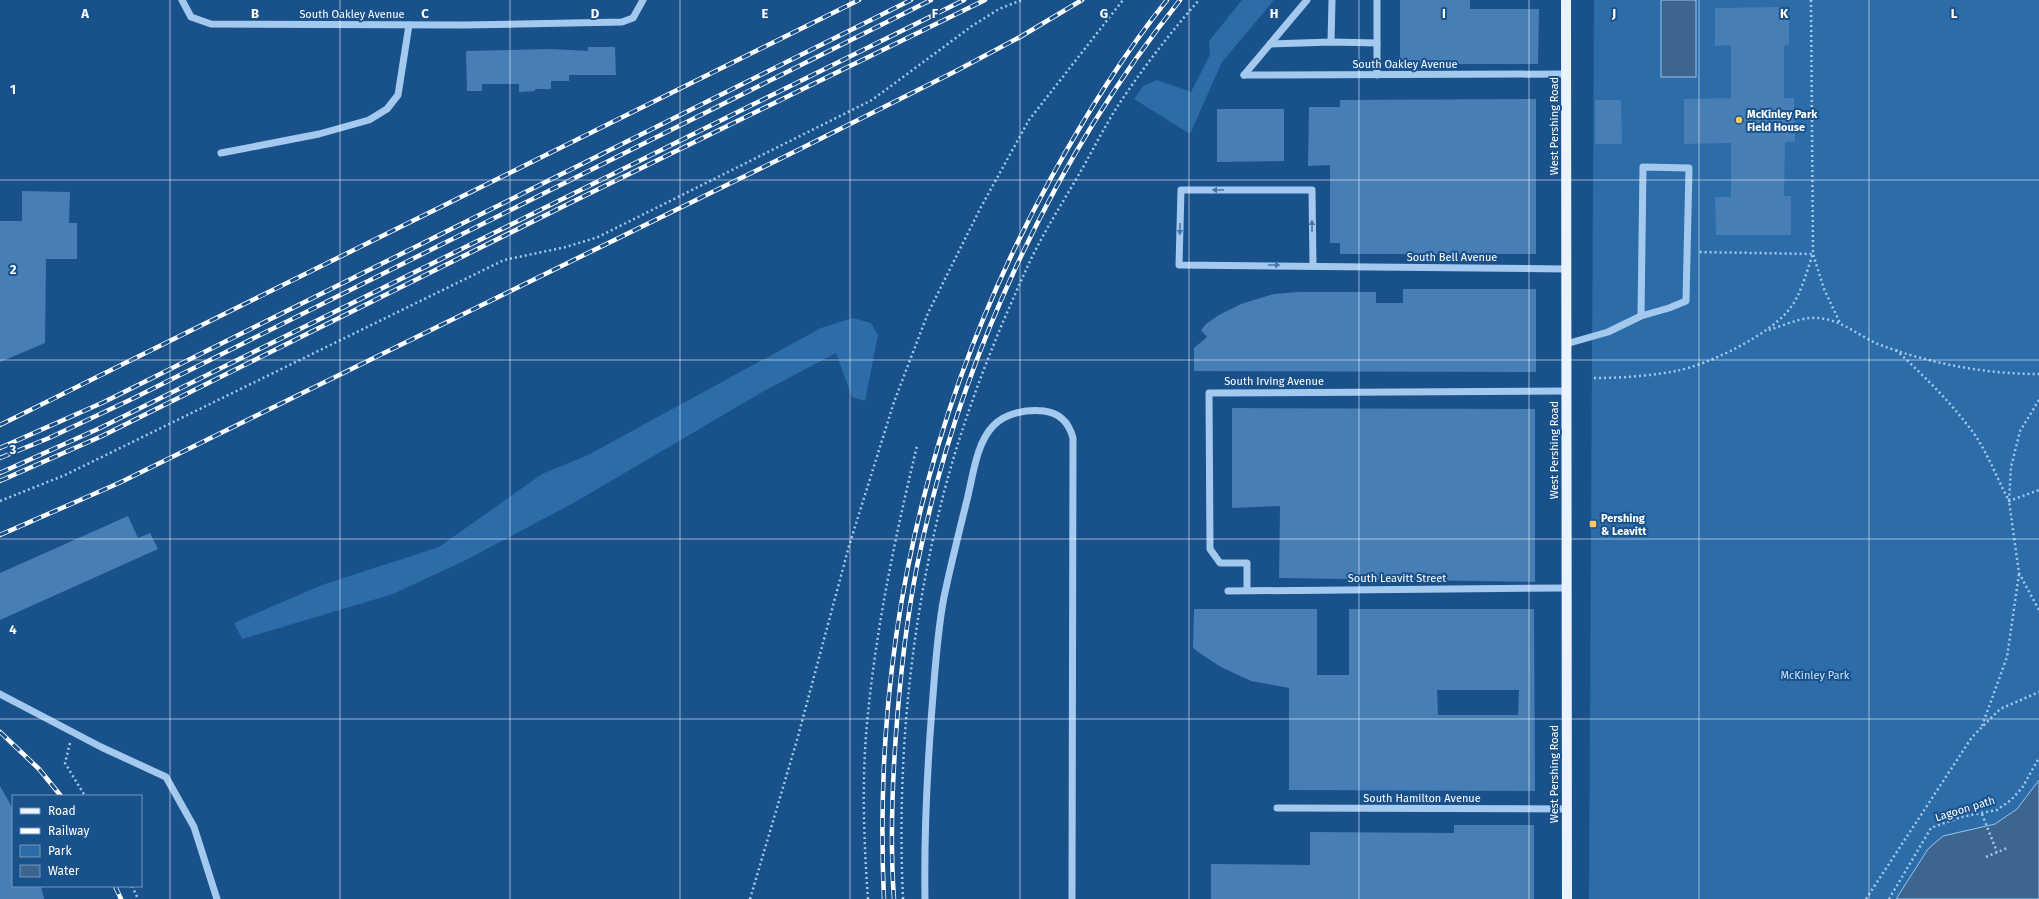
<svg xmlns="http://www.w3.org/2000/svg" width="2039" height="899" viewBox="0 0 2039 899" font-family="'Fira Sans',sans-serif">
  <style>
    .green { fill: #2c6ca9 }
    .water { fill: #3d668f; stroke: #96c5f0 }
    .building { fill: #467eb5; fill-rule: evenodd }
    .lines { fill: none; stroke-linecap: round; stroke-linejoin: round }
    .path { stroke: #a3c9ee; stroke-width: 2.5; stroke-dasharray: 2 3; stroke-linecap: butt }
    .minor { stroke: #a3c9ee; stroke-width: 7 }
    .major { stroke: #eaf3ff; stroke-width: 10 }
    .rail-casing { stroke: #fff; stroke-width: 4.5 }
    .rail { stroke: #19518b; stroke-width: 3; stroke-dasharray: 9; stroke-linecap: butt }
    .oneway { fill: #4275a9 }
    .grid { fill: none; stroke: #fff; stroke-width: 1; stroke-opacity: 0.55 }
    .poi-dot { fill: #ffc760; stroke: #19518b; stroke-width: 1.5 }
    .labels { text-anchor: middle; dominant-baseline: central; stroke-width: 4; stroke-linejoin: round; paint-order: stroke }
    .street-label { font-size: 11px; fill: #fff; stroke: #19518b }
    .poi-label { font-size: 11px; font-weight: bold; fill: #fff; stroke: #19518b; text-anchor: start }
    .park-label { font-size: 11px; fill: #c9e2fa; stroke: #19518b }
    .grid-label { font-size: 13px; text-anchor: middle; font-weight: bold; fill: #fff; stroke: #19518b; stroke-width: 4; stroke-linejoin: round; paint-order: stroke }
  </style>
  <rect width="100%" height="100%" fill="#19518b"/>
  <g class="green">
    <polygon points="1242,0 1274,0 1222,62 1190,134 1134,99 1143,86 1157,80 1191,92 1210,55 1209,41"/>
    <polygon points="1594,0 2039,0 2039,899 1589,899"/>
    <polygon points="853,318 871,323 878,335 865,401 852,397 836,353 764,391 577,501 466,560 393,594 242,639 234,623 322,585 439,547 542,474 588,455 821,328"/>
  </g>
  <g class="water">
    <rect x="1661" y="0" width="35" height="77"/>
    <polygon points="2039,780 2039,899 1896,899 1928,849 1943,836 1995,824 2017,809"/>
  </g>
  <g class="building">
    <polygon points="1400,0 1470,0 1470,9 1539,9 1538,64 1400,64"/>
    <polygon points="1789,7 1789,45 1784,46 1784,98 1794,98 1795,142 1785,142 1784,196 1791,196 1791,235 1716,235 1715,197 1731,197 1731,143 1684,144 1684,99 1731,98 1731,45 1715,46 1715,8"/>
    <polygon points="588,47 615,47 616,75 569,75 569,81 551,81 551,89 535,89 535,91 519,92 519,84 482,84 482,91 467,91 466,51 550,49 588,51"/>
    <polygon points="1536,99 1536,254 1340,254 1340,243 1330,243 1330,165 1308,166 1309,107 1340,107 1340,100"/>
    <polygon points="1595,100 1621,100 1622,144 1595,144"/>
    <polygon points="1217,109 1284,109 1284,161 1217,162"/>
    <polygon points="22,191 70,192 69,223 77,223 77,259 46,259 45,343 0,362 0,221 22,221"/>
    <polygon points="1403,289 1536,289 1536,372 1194,371 1194,348 1207,337 1201,330 1206,324 1219,315 1241,304 1274,294 1299,292 1376,292 1376,303 1403,303"/>
    <polygon points="1232,408 1535,409 1535,582 1279,578 1280,506 1232,508"/>
    <polygon points="128,516 138,538 150,533 158,549 0,620 0,573"/>
    <path d="M1194,609H1317V675H1349V609H1534L1535,791L1289,790V688L1251,681L1221,667L1201,654L1193,648ZM1437,690H1519L1518,715H1438Z"/>
    <polygon points="0,786 13,809 13,886 41,886 44,899 0,899"/>
    <polygon points="1454,825 1534,825 1534,899 1211,899 1211,864 1310,865 1310,832 1454,833"/>
  </g>
  <g class="lines">
    <g class="path">
      <polyline points="1811,0 1813,254 1824,289 1840,323"/>
      <path d="M1769,330C1782,326 1797,319 1810,318C1840,316 1858,337 1883,346C1932,364 1987,374 2039,374"/>
      <path d="M1896,350C1925,377 1954,405 1977,438C1989,457 1998,480 2009,501L2039,490"/>
      <path d="M1594,378C1621,378 1649,376 1676,371C1708,365 1772,334 1791,307C1801,294 1807,270 1813,254L1697,252"/>
      <polyline points="2039,400 2020,431 2011,467 2009,501 2019,573 2039,610"/>
      <polyline points="0,501 65,475 504,260 566,247 598,237 872,100 972,26 999,9 1022,0"/>
      <polyline points="1982,726 2007,657 2019,574"/>
      <polyline points="70,743 65,763 85,796"/>
      <polyline points="1982,814 1997,852"/>
      <polyline points="1986,857 2007,848"/>
      <polyline points="132,886 138,899"/>
      <polyline points="750,899 797,740 849,546 894,402 928,313 981,207 1029,120 1123,0"/>
      <path d="M868,899C864,844 862,790 866,735C874,638 894,541 917,446"/>
      <path d="M903,899C897,766 909,637 940,508C960,426 991,346 1026,270C1040,238 1060,207 1078,176C1092,152 1104,127 1119,104C1143,68 1170,33 1199,0"/>
      <polyline points="1866,899 1972,737 2000,709 2039,692"/>
      <polyline points="1889,899 1931,828 1961,817 1997,810 2011,800 2022,788 2039,758"/>
    </g>
    <g class="minor">
      <polyline points="182,0 191,17 211,24 464,25 622,22 633,18 643,0"/>
      <polyline points="1331,42 1332,0"/>
      <polyline points="1270,44 1331,42 1377,43"/>
      <polyline points="1244,75 1566,74"/>
      <polyline points="1244,75 1307,0"/>
      <polyline points="1377,75 1377,0"/>
      <polyline points="221,153 319,134 369,120 387,109 398,95 409,25"/>
      <polyline points="1313,265 1312,190 1181,190 1179,265 1566,269"/>
      <polyline points="1566,344 1608,332 1641,316 1643,167 1689,168 1686,301 1669,308 1641,316"/>
      <polyline points="1247,590 1247,563 1220,563 1210,549 1209,393 1566,391"/>
      <polyline points="1228,591 1566,588"/>
      <polyline points="0,694 101,747 166,777 194,827 217,899"/>
      <polyline points="1277,808 1566,809"/>
      <path d="M925,899C924,835 927,772 932,708C935,671 937,633 944,597C951,564 959,532 967,500C973,476 976,444 993,426C1005,413 1027,409 1044,411C1060,413 1069,423 1073,438L1072,899"/>
    </g>
    <polyline class="major" points="1566,0 1567,899"/>
    <defs>
      <g id="rail">
        <polyline points="0,425 859,0"/>
        <polyline points="0,448 104,402 911,0"/>
        <polyline points="0,458 49,438 132,399 931,0"/>
        <polyline points="0,473 100,428 964,0"/>
        <polyline points="0,481 102,436 570,203 985,0"/>
        <polyline points="0,535 119,483 796,151 956,71 1020,37 1082,0"/>
        <polyline points="0,732 39,769 61,796"/>
        <polyline points="115,886 121,899"/>
        <path d="M884,899C872,642 927,403 1051,178C1085,116 1123,55 1167,0"/>
        <path d="M894,899C890,844 892,789 896,734C900,678 906,622 917,566C958,364 1051,162 1180,0"/>
      </g>
    </defs>
    <use href="#rail" class="rail-casing"/>
    <use href="#rail" class="rail"/>
  </g>
  <defs><path id="oneway-solid" d="M-6-.8H1V-3.2L6.5 0L1 3.2V.8H-6Z"/></defs>
  <g class="oneway">
    <use href="#oneway-solid" transform="translate(1218 190) rotate(-180)"/>
    <use href="#oneway-solid" transform="translate(1312 226) rotate(-90)"/>
    <use href="#oneway-solid" transform="translate(1180 229) rotate(92)"/>
    <use href="#oneway-solid" transform="translate(1274 265)"/>
  </g>
  <path class="grid" d="M170,0V899M340,0V899M510,0V899M680,0V899M850,0V899M1020,0V899M1189,0V899M1359,0V899M1529,0V899M1699,0V899M1869,0V899M0,180H2039M0,360H2039M0,539H2039M0,719H2039"/>
  <g class="poi-dot">
    <circle cx="1739" cy="120" r="4"/>
    <rect x="1589" y="520" width="8" height="8" rx="2"/>
  </g>
  <g class="labels">
    <g class="street-label">
      <text x="352" y="14">South Oakley Avenue</text>
      <text x="1405" y="64">South Oakley Avenue</text>
      <text transform="translate(1554 126) rotate(-90)">West Pershing Road</text>
      <text x="1452" y="257">South Bell Avenue</text>
      <text x="1274" y="381">South Irving Avenue</text>
      <text transform="translate(1554 450) rotate(-90)">West Pershing Road</text>
      <text x="1397" y="578">South Leavitt Street</text>
      <text transform="translate(1554 774) rotate(-90)">West Pershing Road</text>
      <text x="1422" y="798">South Hamilton Avenue</text>
      <text transform="translate(1965 809) rotate(-17)">Lagoon path</text>
    </g>
    <g class="poi-label">
      <text x="1747" y="114">McKinley Park<tspan x="1747" dy="13">Field House</tspan></text>
      <text x="1601" y="518">Pershing<tspan x="1601" dy="13">&amp; Leavitt</tspan></text>
    </g>
    <g class="park-label">
      <text x="1815" y="675">McKinley Park</text>
    </g>
  </g>
  <g class="grid-label">
    <text x="85" y="18">A</text>
    <text x="255" y="18">B</text>
    <text x="425" y="18">C</text>
    <text x="595" y="18">D</text>
    <text x="765" y="18">E</text>
    <text x="935" y="18">F</text>
    <text x="1104" y="18">G</text>
    <text x="1274" y="18">H</text>
    <text x="1444" y="18">I</text>
    <text x="1614" y="18">J</text>
    <text x="1784" y="18">K</text>
    <text x="1954" y="18">L</text>
    <text x="13" y="94">1</text>
    <text x="13" y="274">2</text>
    <text x="13" y="454">3</text>
    <text x="13" y="634">4</text>
  </g>
  <rect x="12" y="795" width="130" height="92" fill="#19518b" stroke="#7597b9"/>
  <rect x="20" y="808" width="20" height="6" fill="#eaf3ff" stroke="#7597b9"/>
  <text x="48" y="815" font-size="12" fill="#ffffff">Road</text>
  <rect x="20" y="828" width="20" height="6" fill="#ffffff" stroke="#7597b9"/>
  <text x="48" y="835" font-size="12" fill="#ffffff">Railway</text>
  <rect x="20" y="845" width="20" height="12" fill="#2c6ca9" stroke="#7597b9"/>
  <text x="48" y="855" font-size="12" fill="#ffffff">Park</text>
  <rect x="20" y="865" width="20" height="12" fill="#3d668f" stroke="#7597b9"/>
  <text x="48" y="875" font-size="12" fill="#ffffff">Water</text>
</svg>
